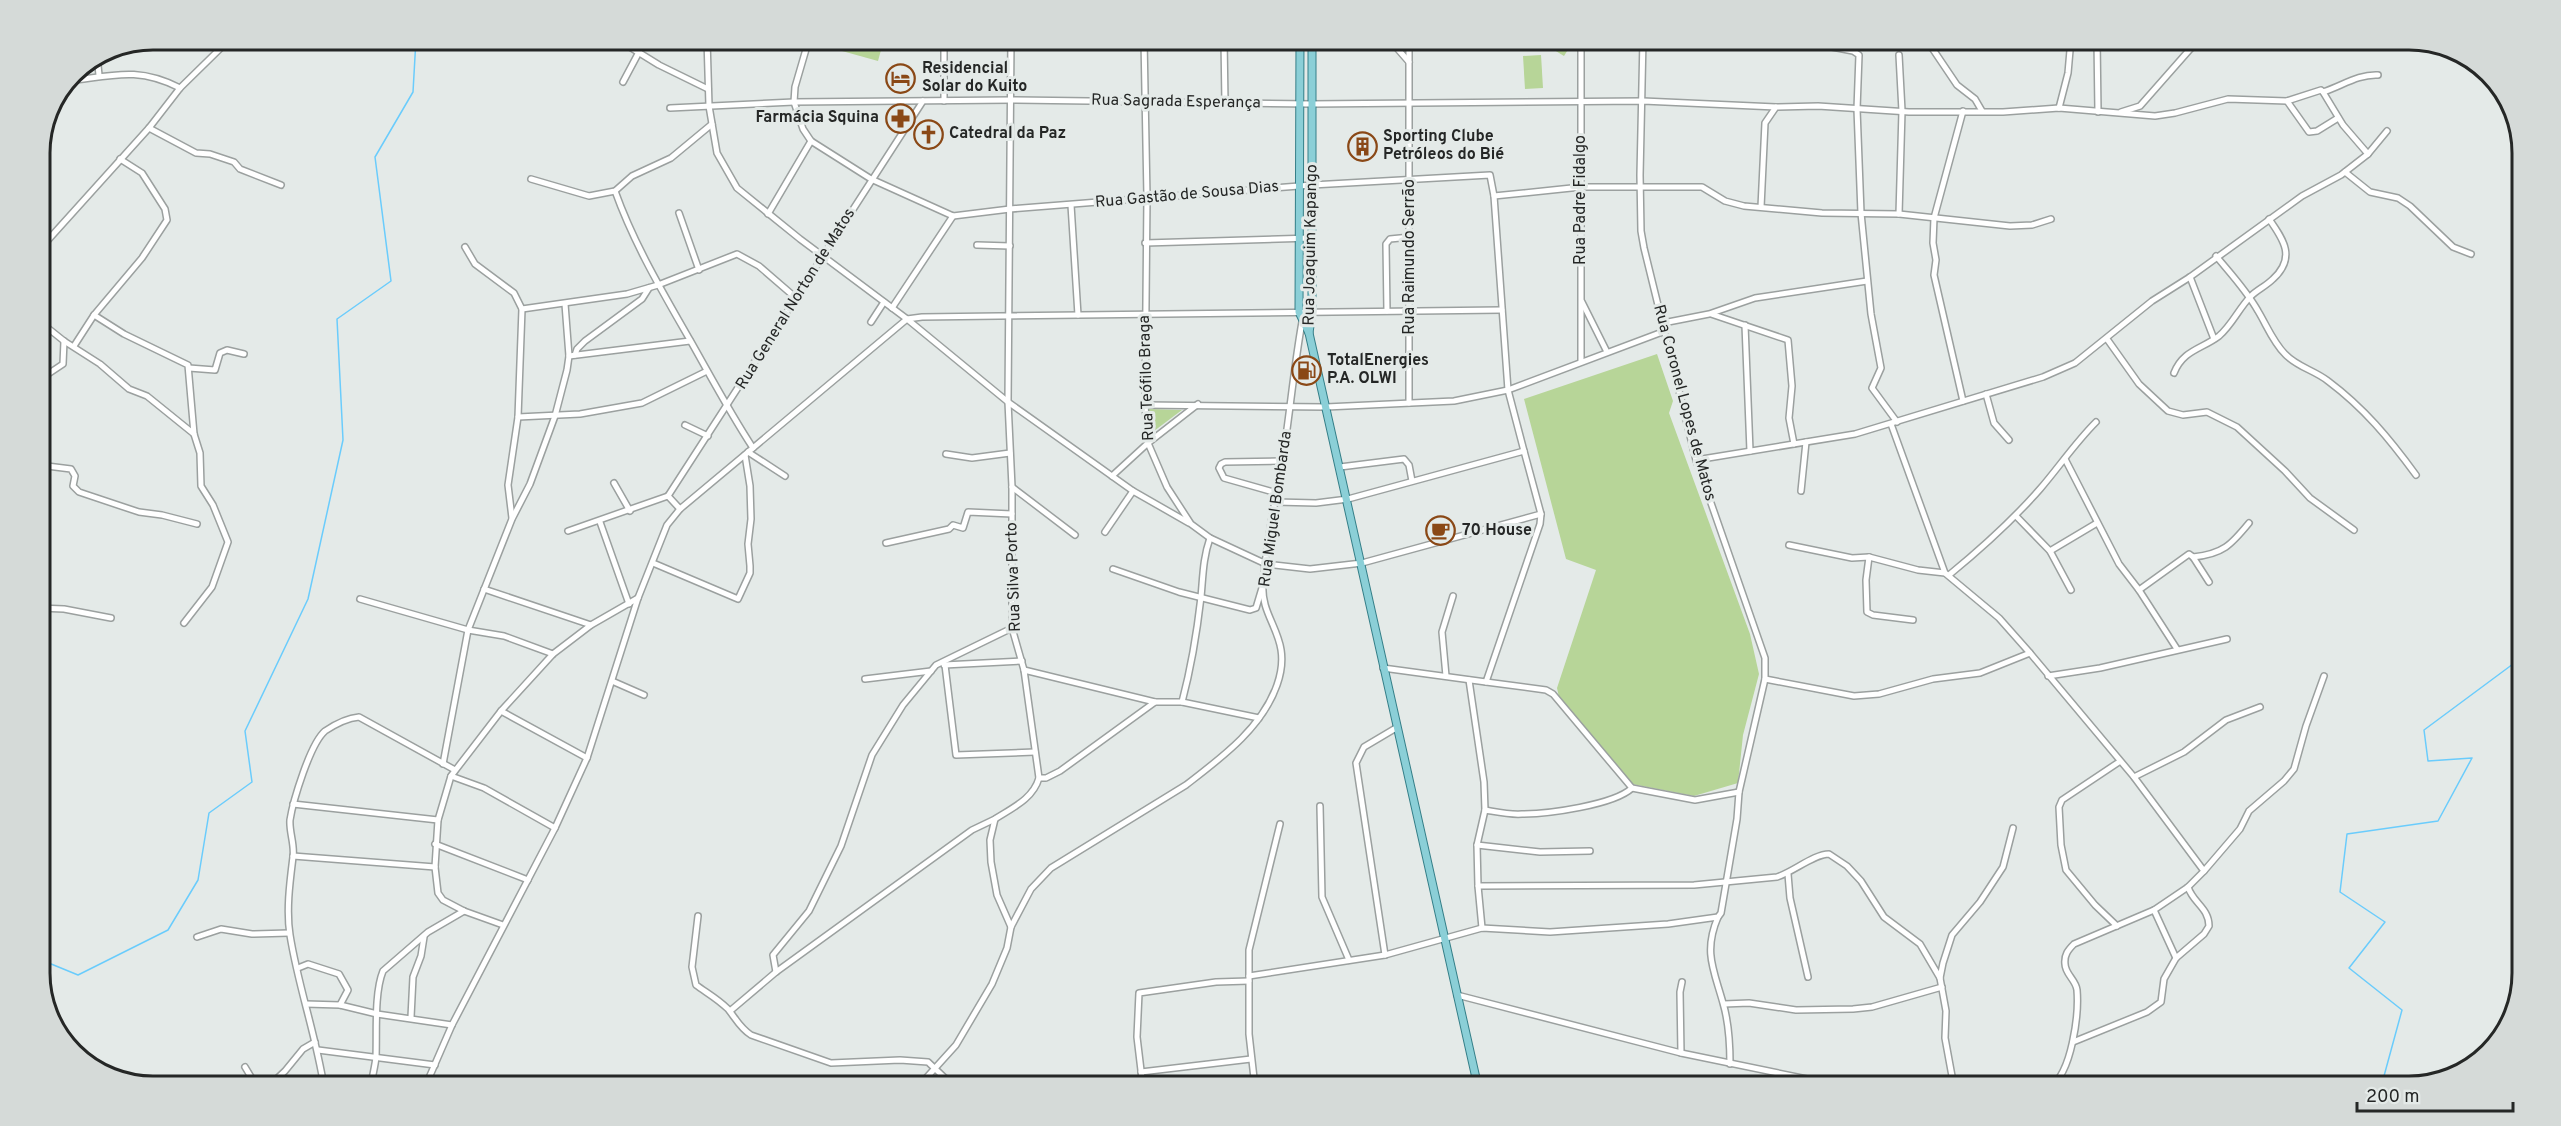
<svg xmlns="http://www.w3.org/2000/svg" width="2561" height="1126" viewBox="0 0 2561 1126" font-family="Overpass,sans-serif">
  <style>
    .green { fill: #b7d598 }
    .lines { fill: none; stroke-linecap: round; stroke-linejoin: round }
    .stream { stroke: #6accfc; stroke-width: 1.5 }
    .minor-casing { stroke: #9ba09f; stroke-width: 8 }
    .major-casing { stroke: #357f88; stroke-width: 9 }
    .minor { stroke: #fff; stroke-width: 5 }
    .major { stroke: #8bcfd7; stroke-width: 7 }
    .labels { text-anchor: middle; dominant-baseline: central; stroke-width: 6; stroke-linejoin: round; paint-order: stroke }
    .poi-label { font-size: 16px; font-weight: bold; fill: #252726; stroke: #e4eae8; text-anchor: start }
    .street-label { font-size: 16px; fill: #252726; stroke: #e4eae8 }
    .rim { fill: none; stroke: #252726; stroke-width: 3 }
  </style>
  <rect width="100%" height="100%" fill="#e4eae8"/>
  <g class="green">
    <polygon points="826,39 884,39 878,61 824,46"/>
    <polygon points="1536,39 1572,39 1574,40 1564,56"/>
    <polygon points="1541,55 1543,88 1525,89 1523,56"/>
    <polygon points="1657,354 1673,401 1669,413 1750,634 1759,674 1743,735 1738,783 1694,796 1632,784 1559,697 1557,688 1596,570 1566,559 1524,399"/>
    <polygon points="1149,409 1182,410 1154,431 1151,430"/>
  </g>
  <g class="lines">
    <g class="stream">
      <polyline points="39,959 78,975 168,930 198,880 209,813 252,782 245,731 308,599 343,440 337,319 391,281 375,157 413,92 416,39"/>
      <polyline points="2381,1087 2402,1010 2349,968 2385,922 2340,892 2347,834 2438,821 2472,758 2428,761 2424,730 2513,664 2522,647"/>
    </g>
    <defs>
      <g id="minor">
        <polyline points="617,39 659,65 708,89"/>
        <polyline points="707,39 709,106 717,153 737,188 800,239 907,319 1008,402 1133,491 1189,523"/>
        <polyline points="809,39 795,87 794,102 803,129 811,141 871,179 953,216 1010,209 1312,185 1490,175 1494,196 1508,390 1524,451"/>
        <polyline points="1144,39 1147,197 1145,405 1148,443 1167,487 1191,524 1210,538 1266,564 1310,569 1362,563 1541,514 1524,451 1348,499 1316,503 1276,502"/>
        <polyline points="1224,39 1225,103"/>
        <polyline points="1389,39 1409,62"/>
        <polyline points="1581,39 1581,361"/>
        <polyline points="1790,39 1853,51 1859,55 1857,109 1861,213 1871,314 1881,368 1872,388 1897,422"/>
        <polyline points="1926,39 1957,85 1975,99 1982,111"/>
        <polyline points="2097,39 2098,112"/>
        <polyline points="2131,39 2191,48"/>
        <polyline points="707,46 729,39"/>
        <polyline points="97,56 99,75"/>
        <path d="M68,81C112,76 137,66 180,88"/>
        <polyline points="623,82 639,52"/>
        <polyline points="2323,92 2343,125 2368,154"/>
        <polyline points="944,101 944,39"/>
        <polyline points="2287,101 2309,132 2317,131 2338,118"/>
        <polyline points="670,108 794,102 1012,100 1311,104 1643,101 1776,107"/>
        <polyline points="2059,108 2068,73 2071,39"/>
        <polyline points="1963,111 1934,218 1933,243 1936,260 1934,275 1963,401"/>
        <polyline points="2121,112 2140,106 2199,39"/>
        <polyline points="149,128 196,153 210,154 234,162 240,169 281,185"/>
        <polyline points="2345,172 2370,192 2398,198 2410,206 2453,247 2471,254"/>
        <polyline points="531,179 589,196 615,191 632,176 671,158 712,124"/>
        <path d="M615,191C634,244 662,291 690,340C711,377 730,413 753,448"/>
        <polyline points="1494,196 1581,187 1702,187 1725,201 1744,206 1822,213 1899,214 2010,226 2032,225 2051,219"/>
        <polyline points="1071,205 1078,315"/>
        <path d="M1761,207L1765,123L1776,107L1818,106L1909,112H2003L2059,108L2155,116L2175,113L2228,99L2287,101L2321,90L2323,92C2342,86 2358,74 2378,75"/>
        <polyline points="679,213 699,270"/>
        <polyline points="768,214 811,141"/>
        <polyline points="1899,214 1902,111 1899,55"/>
        <polyline points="1145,243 1312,238"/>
        <polyline points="977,245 1010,246"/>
        <polyline points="465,247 475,264 514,293 522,309 518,417 508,485 512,518"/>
        <polyline points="39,250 149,128 180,88 230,39"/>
        <path d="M2216,256C2231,274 2247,291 2258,311C2267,326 2273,342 2285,354C2297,367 2314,370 2328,381C2364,408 2389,438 2416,475"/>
        <polyline points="2190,277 2214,339"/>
        <polyline points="1582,302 1607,352"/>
        <polyline points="892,308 953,216"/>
        <polyline points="522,309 627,294 658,285 737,254 759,266 796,298"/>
        <polyline points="1387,311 1386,244 1390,239 1410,237"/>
        <polyline points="1711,314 1788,340 1792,386 1789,418 1794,444"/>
        <polyline points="94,315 124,334 188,365 194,434 200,453 201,486 213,505 228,542 212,587 184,623"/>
        <polyline points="39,321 64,341 100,364 129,389 147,396 194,434"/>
        <polyline points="871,322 884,302"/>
        <polyline points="1663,323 1709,314 1755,298 1867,281"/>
        <polyline points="1745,325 1750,451"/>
        <polyline points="2107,339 2139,384 2168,411 2183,415 2207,412 2237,427 2285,471 2310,498 2354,530"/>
        <polyline points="74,346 94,315 142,258 167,220 165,209 142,173 120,159"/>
        <polyline points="575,355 577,349 585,341 642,299 649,288"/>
        <polyline points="569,356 690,341"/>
        <polyline points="189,368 215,370 220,353 227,350 244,354"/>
        <path d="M2174,373C2183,350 2202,349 2219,336C2232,325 2239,308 2251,296C2257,290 2266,286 2273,279C2296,258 2284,240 2269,219"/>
        <polyline points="39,380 63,364 64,341"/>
        <polyline points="1986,394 1994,423 2009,440"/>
        <polyline points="1409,403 1409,39"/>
        <polyline points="1145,405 1326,407 1454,401 1508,390 1665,331"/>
        <polyline points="518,417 580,414 642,403 707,371"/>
        <polyline points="1891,424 1945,573"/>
        <polyline points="685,425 708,436"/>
        <polyline points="748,452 785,476"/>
        <polyline points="946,454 972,458 1010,453"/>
        <polyline points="2065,459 2119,564 2139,590 2177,649"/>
        <polyline points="1696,460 1855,434 2043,377 2075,363 2152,301 2190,277 2302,196 2341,175 2368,154 2387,131"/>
        <polyline points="39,465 71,469 75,476 73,486 79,492 139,512 162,515 197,524"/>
        <polyline points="1340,467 1404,459 1409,465 1412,481"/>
        <polyline points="1112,476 1148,443 1198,404"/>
        <polyline points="614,483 630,511"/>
        <polyline points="1012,487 1075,535"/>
        <polyline points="1801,491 1806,442"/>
        <polyline points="1277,493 1224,478 1219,468 1221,464 1225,462 1282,461"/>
        <polyline points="668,496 923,101"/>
        <polyline points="668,496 680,509"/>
        <polyline points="2016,516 2050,551 2071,590"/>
        <polyline points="600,522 629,604"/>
        <polyline points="568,531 668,496"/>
        <polyline points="1105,532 1133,491"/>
        <polyline points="886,543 949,529 953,525 963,528 968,512 1012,514"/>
        <polyline points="1789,545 1852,558 1869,557 1918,570 1945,573 1999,618 2030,653"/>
        <polyline points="2050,551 2097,523"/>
        <polyline points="1869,557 1866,580 1867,612 1873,615 1913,620"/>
        <path d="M2193,557C2223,554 2231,545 2249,523"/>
        <polyline points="653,563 738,599 750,573 750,566 748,544 751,519 750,486 745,455"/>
        <polyline points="1113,569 1179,592 1250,610 1256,608 1262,588"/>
        <path d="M1949,575C1982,548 2012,521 2040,489C2059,467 2075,443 2096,422"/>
        <polyline points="484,589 591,625"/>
        <polyline points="2139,590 2189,554 2193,557 2209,582"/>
        <polyline points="360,599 468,630 504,636 553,654"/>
        <polyline points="39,608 64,609 111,618"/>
        <polyline points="944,665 1022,661"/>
        <polyline points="945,665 956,755 1035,752"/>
        <polyline points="1383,668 1486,682 1540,524 1541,514"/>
        <polyline points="1024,670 1155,702 1060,771 1046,778 1039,778"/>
        <polyline points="1446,676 1442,632 1453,596"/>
        <polyline points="2048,676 2100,668 2227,639"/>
        <polyline points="865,679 931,671"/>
        <path d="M1765,679L1854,696L1879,694L1933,679L1980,673L2030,653L2134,777L2204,871L2188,887L2154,910L2074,944C2068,950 2064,955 2065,964C2065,974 2076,980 2077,990C2079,1014 2072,1073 2050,1087"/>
        <polyline points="1469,680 1484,782 1485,810 1477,845 1478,886 1482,928"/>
        <polyline points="612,681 644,695"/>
        <polyline points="1486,682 1546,690 1553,694 1632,788 1695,800 1739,792"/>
        <polyline points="1155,702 1182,702 1259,718"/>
        <path d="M1182,702C1191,668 1197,632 1201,597C1203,576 1203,558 1210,538"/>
        <polyline points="501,711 587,758"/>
        <polyline points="443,764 468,630 512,519 530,484 555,416 567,370 569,356 565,304"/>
        <polyline points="451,776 484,788 555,828"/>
        <polyline points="2134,777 2184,752 2226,720 2260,707"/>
        <polyline points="293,804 438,820"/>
        <polyline points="1320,806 1322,897 1349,960"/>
        <path d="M1485,810C1497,812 1510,815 1522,814C1548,814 1614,805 1632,788"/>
        <polyline points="435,844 528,880"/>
        <polyline points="1477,845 1540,852 1590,851"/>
        <polyline points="293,856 435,867"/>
        <polyline points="2204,871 2240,829 2249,811 2284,781 2294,769 2306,726 2324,676"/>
        <polyline points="1788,874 1790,898 1808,977"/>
        <path d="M1478,886L1694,885L1777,877C1793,872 1814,854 1829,854L1847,866L1861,881L1884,917L1920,944L1940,978"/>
        <polyline points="2154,910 2176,958"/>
        <path d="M698,916L692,967L696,985C707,993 718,999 728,1009C736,1019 740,1028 751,1035L831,1063L900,1060L928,1062L948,1081L960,1082L969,1087"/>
        <path d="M1718,917C1703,952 1714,970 1723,1003C1729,1023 1730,1044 1730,1064"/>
        <polyline points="503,925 464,911 443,900 438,893 435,867 438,820 451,776 501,711 553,654 591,625 638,598"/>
        <polyline points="2117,926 2095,905 2066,870 2061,845 2059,807 2062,800 2119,762"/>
        <path d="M1011,927L1031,889L1051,868L1186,785C1221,758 1262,728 1277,685C1294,637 1260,621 1263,584C1266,542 1276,499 1283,457C1290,412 1294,367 1302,322"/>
        <polyline points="197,937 221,929 252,934 289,933"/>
        <polyline points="1385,955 1356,763 1364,747 1396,728"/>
        <polyline points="298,968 308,964 339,974 348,990 340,1005"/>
        <polyline points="776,972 773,955 809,911 841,846 872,755 903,705 936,665 1012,628"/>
        <polyline points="1249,976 1385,955 1482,928 1550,932 1668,924 1718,917 1721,913 1737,819 1739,792 1765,679 1765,658 1696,460 1644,248 1641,231 1640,175 1643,39"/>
        <polyline points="1457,995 1681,1053 1846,1087"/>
        <polyline points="306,1004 340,1005 377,1014 452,1025"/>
        <polyline points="1724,1004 1749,1003 1796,1010 1853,1009 1872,1007 1942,987"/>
        <polyline points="730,1011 776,972 972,830 995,819"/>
        <polyline points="411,1017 413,977 421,956 424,937"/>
        <path d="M2073,1042L2147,1012L2161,1002L2164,979L2176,958L2204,934L2209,926C2209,908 2193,903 2188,887"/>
        <polyline points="318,1050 435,1065"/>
        <polyline points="1681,1053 1680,992 1682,982"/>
        <polyline points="245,1067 257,1087"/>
        <polyline points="1141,1072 1251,1059"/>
        <path d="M371,1086C372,1077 375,1067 376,1057C377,1033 374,993 383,971L428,932L464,911"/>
        <polyline points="268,1087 285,1071 303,1049 315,1042"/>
        <path d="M324,1087C316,1035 298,986 290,935C286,910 290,881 293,857C295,845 289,832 290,820C293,801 310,744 325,731C334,725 348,718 359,717L455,770"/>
        <polyline points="425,1087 452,1025 555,828 587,758 638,598 667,525 680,509 907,319 922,317 1502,310"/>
        <path d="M918,1087L956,1045L992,984L1007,948L1011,927L997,895L991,862L990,840L995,819C1012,808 1033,799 1039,778L1024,670L1012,628V487L1008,402L1011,39"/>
        <polyline points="1143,1087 1137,1037 1139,993 1216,982 1249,981"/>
        <polyline points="1255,1087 1249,1034 1249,950 1280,824"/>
        <polyline points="1954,1087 1945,1038 1946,1011 1940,978 1943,963 1952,935 1980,902 2003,867 2013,828"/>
      </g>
      <g id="major">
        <polyline points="1300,39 1299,312 1309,333 1478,1087"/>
        <polyline points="1309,333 1312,311 1312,39"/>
      </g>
    </defs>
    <use href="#minor" class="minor-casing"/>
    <use href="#major" class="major-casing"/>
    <use href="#minor" class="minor"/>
    <use href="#major" class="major"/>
  </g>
  <defs>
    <symbol id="hotel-ring" viewBox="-11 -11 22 22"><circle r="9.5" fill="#e4eae8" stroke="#8a4816" stroke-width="1.5"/><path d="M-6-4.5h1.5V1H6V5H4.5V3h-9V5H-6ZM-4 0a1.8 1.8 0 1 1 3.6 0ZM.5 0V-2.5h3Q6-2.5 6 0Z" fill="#8a4816"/></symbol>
    <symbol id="pharmacy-ring" viewBox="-11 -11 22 22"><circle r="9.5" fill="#e4eae8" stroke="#8a4816" stroke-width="1.5"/><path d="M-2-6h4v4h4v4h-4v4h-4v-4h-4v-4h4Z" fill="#8a4816"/></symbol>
    <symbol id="church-ring" viewBox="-11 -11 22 22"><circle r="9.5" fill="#e4eae8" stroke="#8a4816" stroke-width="1.5"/><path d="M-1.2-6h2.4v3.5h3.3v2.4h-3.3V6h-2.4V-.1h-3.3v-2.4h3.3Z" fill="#8a4816"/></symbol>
    <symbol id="building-ring" viewBox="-11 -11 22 22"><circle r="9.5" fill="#e4eae8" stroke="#8a4816" stroke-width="1.5"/><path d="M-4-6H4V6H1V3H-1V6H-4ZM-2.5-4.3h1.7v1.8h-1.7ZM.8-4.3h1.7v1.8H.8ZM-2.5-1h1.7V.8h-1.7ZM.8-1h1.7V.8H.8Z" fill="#8a4816"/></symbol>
    <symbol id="fuel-ring" viewBox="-11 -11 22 22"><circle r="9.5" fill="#e4eae8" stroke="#8a4816" stroke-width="1.5"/><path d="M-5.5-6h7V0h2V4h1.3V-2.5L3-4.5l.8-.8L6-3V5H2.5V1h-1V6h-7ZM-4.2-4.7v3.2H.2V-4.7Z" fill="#8a4816"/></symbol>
    <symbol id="cafe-ring" viewBox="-11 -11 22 22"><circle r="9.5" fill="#e4eae8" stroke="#8a4816" stroke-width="1.5"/><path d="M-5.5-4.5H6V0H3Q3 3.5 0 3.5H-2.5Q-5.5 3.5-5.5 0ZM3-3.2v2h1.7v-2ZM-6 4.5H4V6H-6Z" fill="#8a4816"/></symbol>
  </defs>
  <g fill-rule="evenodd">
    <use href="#hotel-ring" x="884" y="62" width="33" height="33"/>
    <use href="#pharmacy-ring" x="884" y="102" width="33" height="33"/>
    <use href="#church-ring" x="912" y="118" width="33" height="33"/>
    <use href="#building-ring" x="1346" y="130" width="33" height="33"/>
    <use href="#fuel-ring" x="1290" y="354" width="33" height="33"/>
    <use href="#cafe-ring" x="1424" y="514" width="33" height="33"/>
  </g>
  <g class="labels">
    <g class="poi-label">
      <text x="922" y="69">Residencial<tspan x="922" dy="18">Solar do Kuito</tspan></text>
      <text x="879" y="118" text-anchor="end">Farmácia Squina</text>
      <text x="949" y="134">Catedral da Paz</text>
      <text x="1383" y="137">Sporting Clube<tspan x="1383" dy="18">Petróleos do Bié</tspan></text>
      <text x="1327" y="361">TotalEnergies<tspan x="1327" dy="18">P.A. OLWI</tspan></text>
      <text x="1462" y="531">70 House</text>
    </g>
    <g class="street-label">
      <text transform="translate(1176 102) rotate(1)">Rua Sagrada Esperança</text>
      <text transform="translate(1187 195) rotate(-5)">Rua Gastão de Sousa Dias</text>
      <text transform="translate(1581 200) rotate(-90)">Rua Padre Fidalgo</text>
      <text transform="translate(1311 245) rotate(-89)">Rua Joaquim Kapango</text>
      <text transform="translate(1410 257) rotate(-90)">Rua Raimundo Serrão</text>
      <text transform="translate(796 299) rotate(-58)">Rua General Norton de Matos</text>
      <text transform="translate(1147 378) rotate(-92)">Rua Teófilo Braga</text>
      <text transform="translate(1684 403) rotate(75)">Rua Coronel Lopes de Matos</text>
      <text transform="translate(1276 509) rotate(-82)">Rua Miguel Bombarda</text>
      <text transform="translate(1014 577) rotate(-92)">Rua Silva Porto</text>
    </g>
  </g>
  <path d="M0 0H2561V1126H0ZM153 50H2409A103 103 0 0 1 2512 153V973A103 103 0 0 1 2409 1076H153A103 103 0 0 1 50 973V153A103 103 0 0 1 153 50Z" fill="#d5dad8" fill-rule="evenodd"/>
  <path class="rim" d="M153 50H2409A103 103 0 0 1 2512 153V973A103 103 0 0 1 2409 1076H153A103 103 0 0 1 50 973V153A103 103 0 0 1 153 50Z"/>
  <path d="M2357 1102v9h156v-9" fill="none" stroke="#252726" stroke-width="3"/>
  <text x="2366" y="1102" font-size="18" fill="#252726" stroke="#e4eae8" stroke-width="4.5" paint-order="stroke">200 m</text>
</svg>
